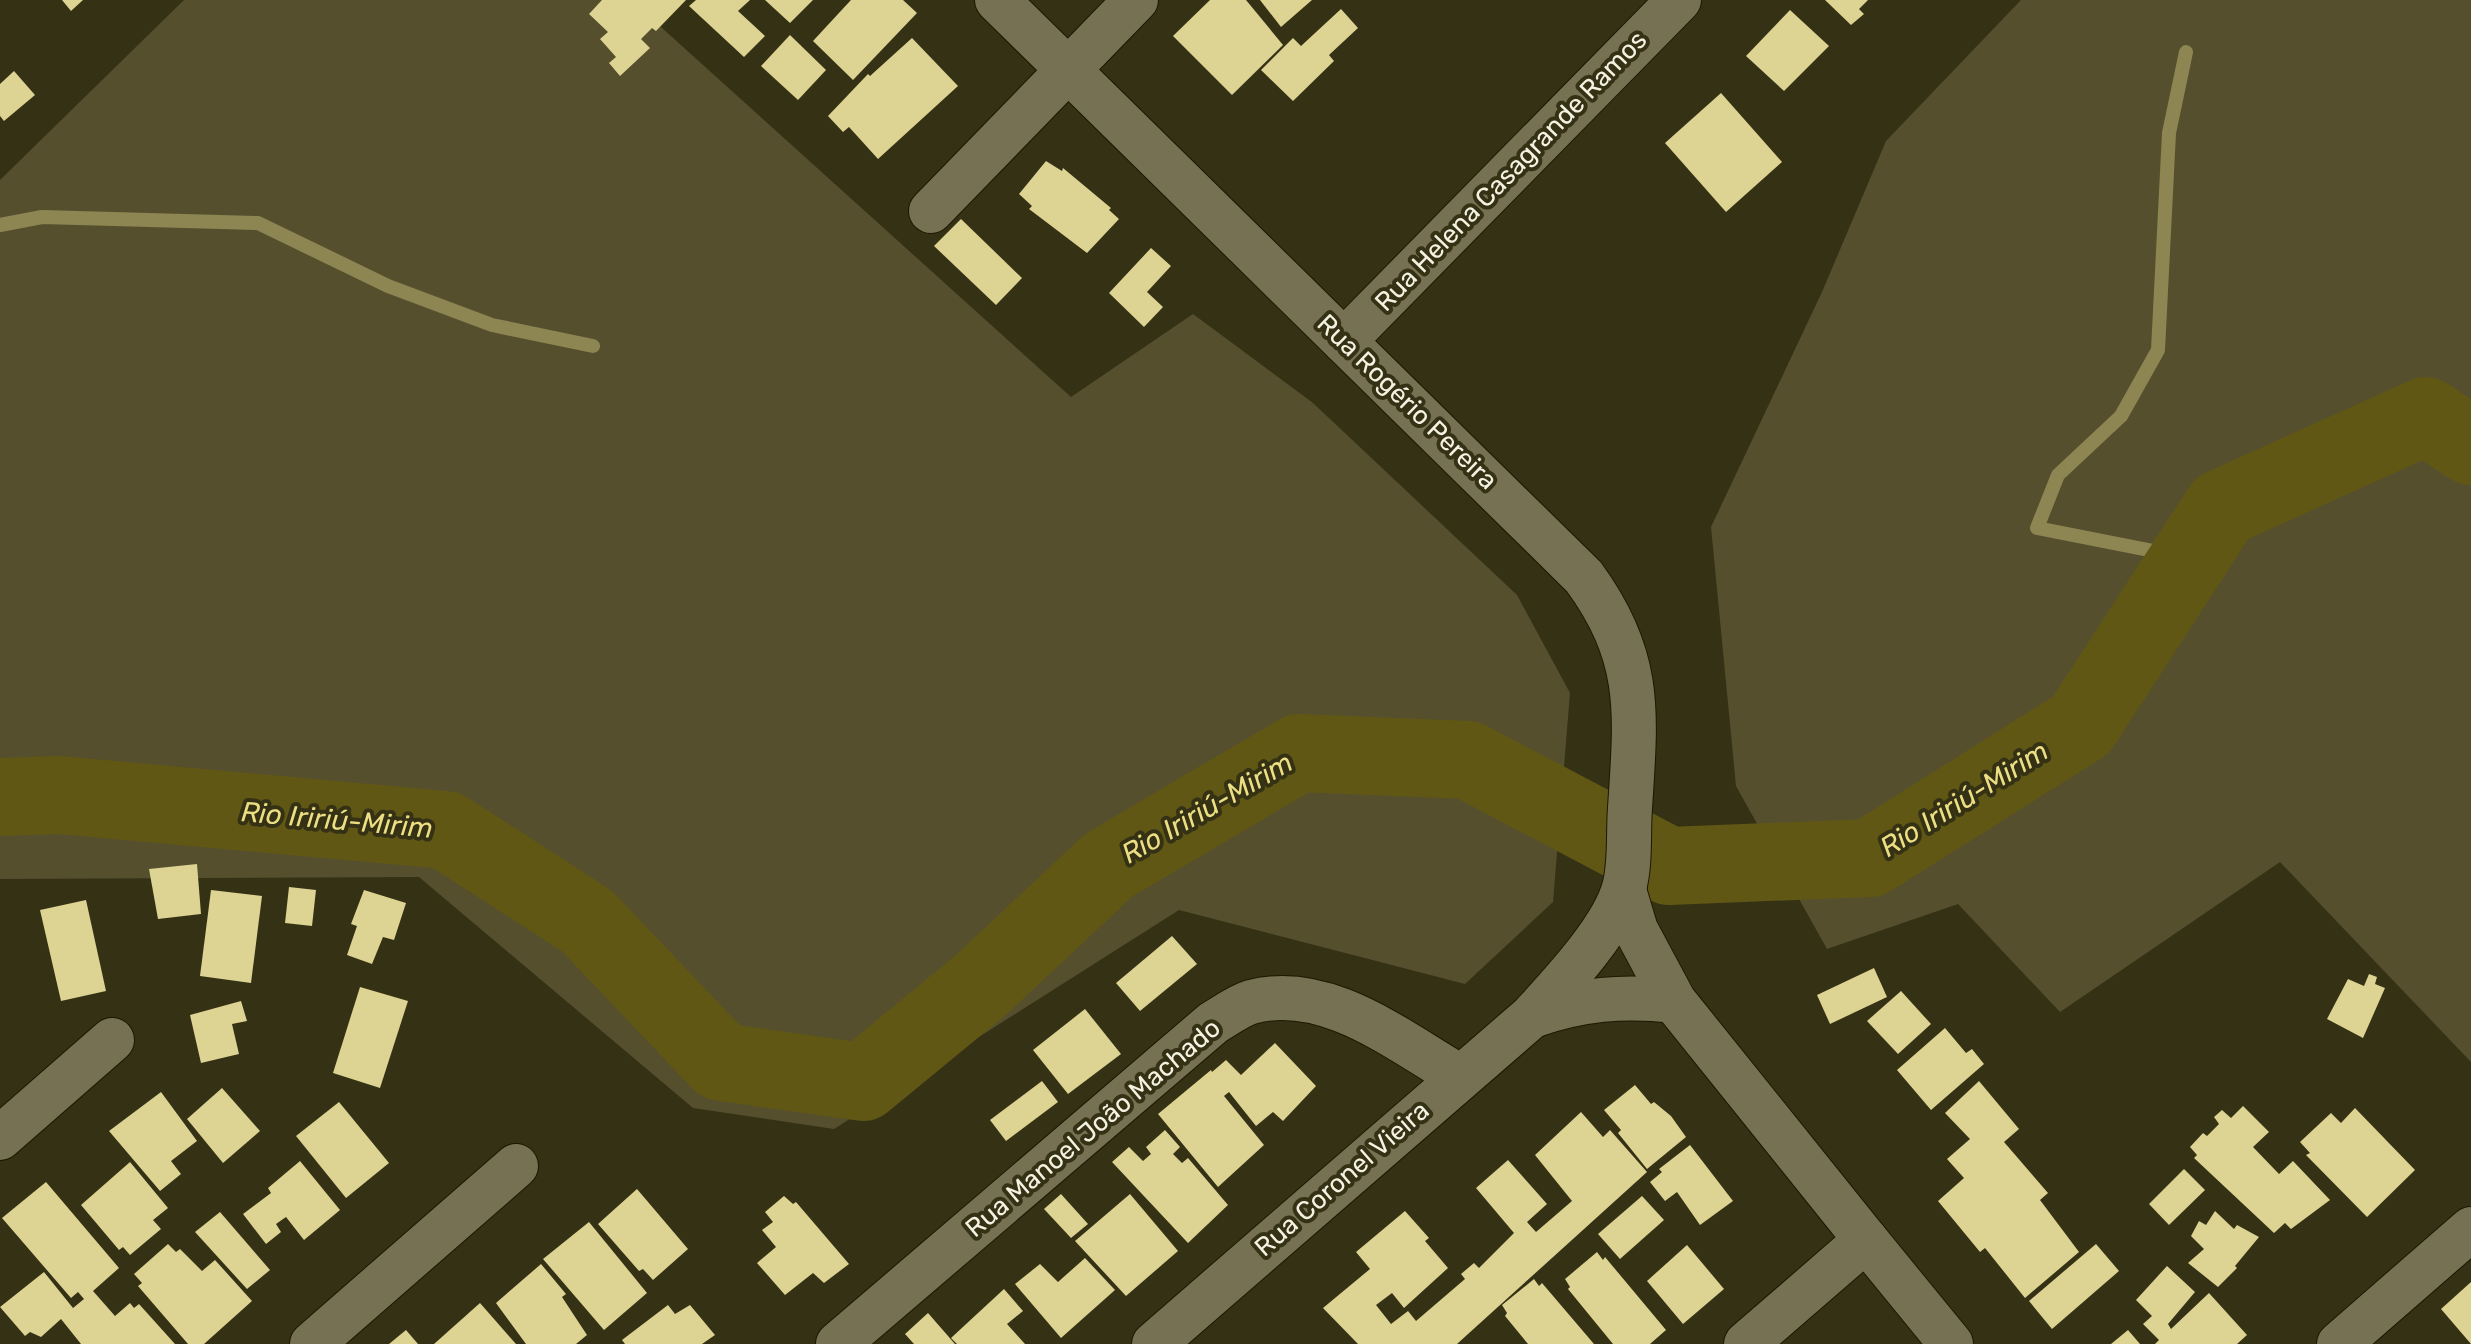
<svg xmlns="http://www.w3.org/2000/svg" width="2471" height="1344" viewBox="0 0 2471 1344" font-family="Rubik,sans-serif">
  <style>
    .green { fill: #554f2e }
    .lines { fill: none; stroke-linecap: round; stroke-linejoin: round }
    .stream { stroke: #8d8652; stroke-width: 14 }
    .river { stroke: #615715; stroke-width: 78 }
    .building { fill: #ddd392 }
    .minor-casing { stroke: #1d1800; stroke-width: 46 }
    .tertiary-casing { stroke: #1d1800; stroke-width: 46 }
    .minor { stroke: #767153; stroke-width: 44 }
    .tertiary { stroke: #767153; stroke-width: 44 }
    .labels { text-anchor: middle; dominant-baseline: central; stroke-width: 8; stroke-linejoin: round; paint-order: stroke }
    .street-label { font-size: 26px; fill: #f4f2e1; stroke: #353115 }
    .water-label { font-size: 28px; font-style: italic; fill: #ecde82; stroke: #353115 }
  </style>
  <rect width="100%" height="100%" fill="#353115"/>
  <g class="green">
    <polygon points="184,0 631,0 1071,397 1193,314 1313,403 1517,595 1570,693 1553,902 1465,984 1179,910 834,1129 693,1108 419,877 0,879 0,180"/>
    <polygon points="2021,0 2471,0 2471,1062 2280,862 2060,1012 1958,904 1827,949 1736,786 1711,527 1822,292 1886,141"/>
  </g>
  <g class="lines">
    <g class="stream">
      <polyline points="2186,52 2169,133 2158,350 2121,416 2058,475 2037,528 2189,558"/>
      <polyline points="0,225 42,217 258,223 388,286 492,325 593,346"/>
      <polyline points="0,775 16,796"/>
    </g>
    <polyline class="river" points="0,797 59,795 446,830 587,921 721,1062 863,1082 982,984 1109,865 1299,753 1468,760 1669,866 1870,858 2081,725 2222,508 2426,416 2471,446"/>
  </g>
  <g class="building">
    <polygon points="62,0 83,0 71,11"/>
    <polygon points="602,0 686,0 656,31 652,28 641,39 650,48 620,76 609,63 616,57 600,39 608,32 589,14"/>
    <polygon points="696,0 750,0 738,11 765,36 744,57 689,6"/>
    <polygon points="765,0 813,0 790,23"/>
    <polygon points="851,0 903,0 917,13 853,80 813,41"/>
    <polygon points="1210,0 1246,0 1283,45 1232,95 1173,36"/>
    <polygon points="1260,0 1312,0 1281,27"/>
    <polygon points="1825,0 1868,0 1859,9 1864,14 1851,25"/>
    <polygon points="1341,9 1358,28 1329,55 1334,61 1293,101 1261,70 1293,38 1301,46"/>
    <polygon points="1790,10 1829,46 1784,91 1746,56"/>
    <polygon points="790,35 826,70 798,100 761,66"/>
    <polygon points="912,38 958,86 878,159 849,127 843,132 828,116 868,74 870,76"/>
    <polygon points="14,71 35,95 4,121 0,116 0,84"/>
    <polygon points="1721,93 1782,162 1726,212 1665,143"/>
    <polygon points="1046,161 1062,171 1063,168 1111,208 1109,210 1119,219 1087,253 1029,209 1032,206 1019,194"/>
    <polygon points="961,219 1022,278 996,305 934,246"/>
    <polygon points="1151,248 1171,266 1147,292 1163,307 1144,327 1109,293"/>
    <polygon points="197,864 201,914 158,919 149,869"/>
    <polygon points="289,887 316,890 312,926 285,923"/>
    <polygon points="211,890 262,896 251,983 200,976"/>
    <polygon points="364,890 406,903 394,940 383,937 372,964 347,955 357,926 351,924"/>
    <polygon points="86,900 106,991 61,1001 40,910"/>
    <polygon points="1172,936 1197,964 1140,1011 1116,983"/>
    <polygon points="1874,968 1887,997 1830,1024 1817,995"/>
    <polygon points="2369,974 2377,977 2375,984 2385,988 2363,1038 2327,1019 2348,979 2364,986"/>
    <polygon points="360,987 408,1001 380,1088 333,1073"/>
    <polygon points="1901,991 1931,1024 1898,1054 1867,1021"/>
    <polygon points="241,1001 247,1021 232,1024 239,1054 201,1063 190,1015"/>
    <polygon points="1085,1009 1121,1054 1068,1094 1033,1050"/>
    <polygon points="1945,1028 1966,1053 1972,1049 1984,1064 1931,1110 1897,1070"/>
    <polygon points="1275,1043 1316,1086 1283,1121 1273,1112 1256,1126 1229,1092 1224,1096 1264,1145 1218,1187 1158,1114 1211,1070 1212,1072 1226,1060 1241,1075"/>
    <polygon points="1042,1081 1058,1102 1006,1141 990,1120"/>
    <polygon points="1979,1081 2019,1129 2004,1142 2048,1193 2040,1200 2079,1252 2025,1298 1985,1248 1980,1252 1938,1201 1964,1178 1947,1159 1970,1139 1945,1113"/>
    <polygon points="1635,1085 1651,1104 1654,1102 1671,1116 1686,1137 1647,1169 1618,1133 1621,1130 1604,1110"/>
    <polygon points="222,1088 260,1131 223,1163 187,1119"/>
    <polygon points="161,1092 197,1141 171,1161 181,1174 160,1191 109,1131"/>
    <polygon points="339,1102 389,1163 346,1198 296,1136"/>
    <polygon points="2243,1106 2269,1132 2253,1147 2279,1174 2293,1161 2330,1200 2291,1229 2285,1223 2274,1233 2194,1158 2197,1155 2190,1147 2203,1133 2207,1136 2219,1124 2214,1117 2222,1110 2231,1118"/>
    <polygon points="2355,1108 2415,1170 2367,1217 2306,1155 2310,1153 2300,1142 2331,1113 2341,1123"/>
    <polygon points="1581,1112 1603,1137 1610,1130 1647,1172 1457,1344 1358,1344 1323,1308 1370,1269 1356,1252 1405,1211 1429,1238 1425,1241 1448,1268 1404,1308 1392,1293 1376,1305 1391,1324 1408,1311 1416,1321 1465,1279 1461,1274 1474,1263 1479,1268 1514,1233 1476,1188 1508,1160 1547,1204 1527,1222 1536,1232 1572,1201 1535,1155"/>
    <polygon points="1165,1130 1180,1147 1173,1154 1182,1163 1188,1158 1228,1205 1188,1243 1112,1162 1129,1147 1143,1161 1151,1154 1146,1147"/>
    <polygon points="1690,1145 1733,1201 1700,1225 1677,1192 1665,1201 1650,1182 1662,1172 1659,1169"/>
    <polygon points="300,1161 340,1210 304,1240 286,1217 276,1224 281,1232 266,1244 243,1214 271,1193 268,1188"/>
    <polygon points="130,1162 168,1208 153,1220 161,1229 130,1255 123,1247 119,1250 81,1205"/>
    <polygon points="2184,1169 2205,1190 2169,1225 2149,1204"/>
    <polygon points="46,1182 119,1268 93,1291 115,1316 130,1303 134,1308 139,1304 175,1344 81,1344 61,1319 41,1337 30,1332 25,1336 0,1307 44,1272 73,1308 84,1299 78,1292 71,1298 2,1218"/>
    <polygon points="637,1189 688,1249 653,1280 643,1269 639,1271 598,1224"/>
    <polygon points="1061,1194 1088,1224 1071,1238 1044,1209"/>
    <polygon points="1130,1194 1178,1251 1126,1296 1075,1241"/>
    <polygon points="784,1196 793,1204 796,1202 849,1264 824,1283 813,1273 785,1295 757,1263 776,1247 762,1230 773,1222 765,1212"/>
    <polygon points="1642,1196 1664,1220 1620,1259 1598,1234"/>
    <polygon points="2215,1211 2234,1229 2237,1225 2259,1237 2235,1266 2237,1268 2218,1287 2188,1263 2204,1249 2191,1236 2199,1221 2206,1225"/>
    <polygon points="220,1212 270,1270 247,1289 195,1232"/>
    <polygon points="589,1222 647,1293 604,1330 543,1259"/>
    <polygon points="168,1244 176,1252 180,1249 202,1271 215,1260 252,1301 204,1344 188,1344 138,1286 142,1283 134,1274"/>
    <polygon points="2096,1244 2119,1271 2052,1329 2029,1301"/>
    <polygon points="1687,1245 1724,1289 1683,1324 1647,1281"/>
    <polygon points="1597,1252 1603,1260 1605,1257 1666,1330 1650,1344 1613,1344 1568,1289 1570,1287 1565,1279"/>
    <polygon points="1085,1258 1115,1290 1061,1338 1015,1284 1040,1264 1058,1282"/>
    <polygon points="541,1264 566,1294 562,1297 587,1335 576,1344 526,1344 496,1303"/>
    <polygon points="2167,1266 2195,1292 2168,1324 2171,1329 2209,1293 2247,1335 2237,1344 2155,1344 2159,1340 2143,1324 2152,1316 2136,1300"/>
    <polygon points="1534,1279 1539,1286 1542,1283 1594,1344 1528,1344 1505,1316 1507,1313 1502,1305"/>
    <polygon points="2471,1282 2471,1344 2441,1309"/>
    <polygon points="1004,1289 1023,1311 1007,1324 1025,1344 957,1344 951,1338"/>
    <polygon points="480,1303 516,1344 434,1344"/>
    <polygon points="668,1305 675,1314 690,1305 715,1335 702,1344 625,1344 622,1340"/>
    <polygon points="928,1313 955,1344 914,1344 905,1334"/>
    <polygon points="406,1330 418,1344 389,1344"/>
    <polygon points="2128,1330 2140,1344 2111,1344"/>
  </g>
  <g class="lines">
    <defs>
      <g id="minor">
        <polyline points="931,211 1136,0"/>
        <polyline points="1344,341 1679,0"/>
        <polyline points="0,1138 112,1040"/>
        <polyline points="1866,1240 1951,1344"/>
        <polyline points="312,1344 516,1166"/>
        <path d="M838,1344L1213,1023C1225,1016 1238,1006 1251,1002C1326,982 1397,1040 1459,1076"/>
        <polyline points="2339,1344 2471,1229"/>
      </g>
      <g id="tertiary">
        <path d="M997,0L1584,577C1643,658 1636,713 1630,808C1628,833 1631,863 1624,888C1613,929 1561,984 1532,1016L1154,1344"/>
        <polyline points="1624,890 1636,930 1674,1001 1866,1240 1746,1344"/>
        <path d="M1532,1016C1580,999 1624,995 1674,1001"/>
      </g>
    </defs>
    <use href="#minor" class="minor-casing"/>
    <use href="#tertiary" class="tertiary-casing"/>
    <use href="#minor" class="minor"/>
    <use href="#tertiary" class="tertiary"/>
  </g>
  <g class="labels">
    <g class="street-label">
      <text transform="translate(1511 171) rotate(-46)">Rua Helena Casagrande Ramos</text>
      <text transform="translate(1407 402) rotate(44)">Rua Rogério Pereira</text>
      <text transform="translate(1093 1128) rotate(-40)">Rua Manoel João Machado</text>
      <text transform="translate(1342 1179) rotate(-41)">Rua Coronel Vieira</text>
    </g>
    <g class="water-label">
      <text transform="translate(1964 799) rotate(-32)">Rio Iririú-Mirim</text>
      <text transform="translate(1207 808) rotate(-30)">Rio Iririú-Mirim</text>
      <text transform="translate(337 820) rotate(5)">Rio Iririú-Mirim</text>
    </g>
  </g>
</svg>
